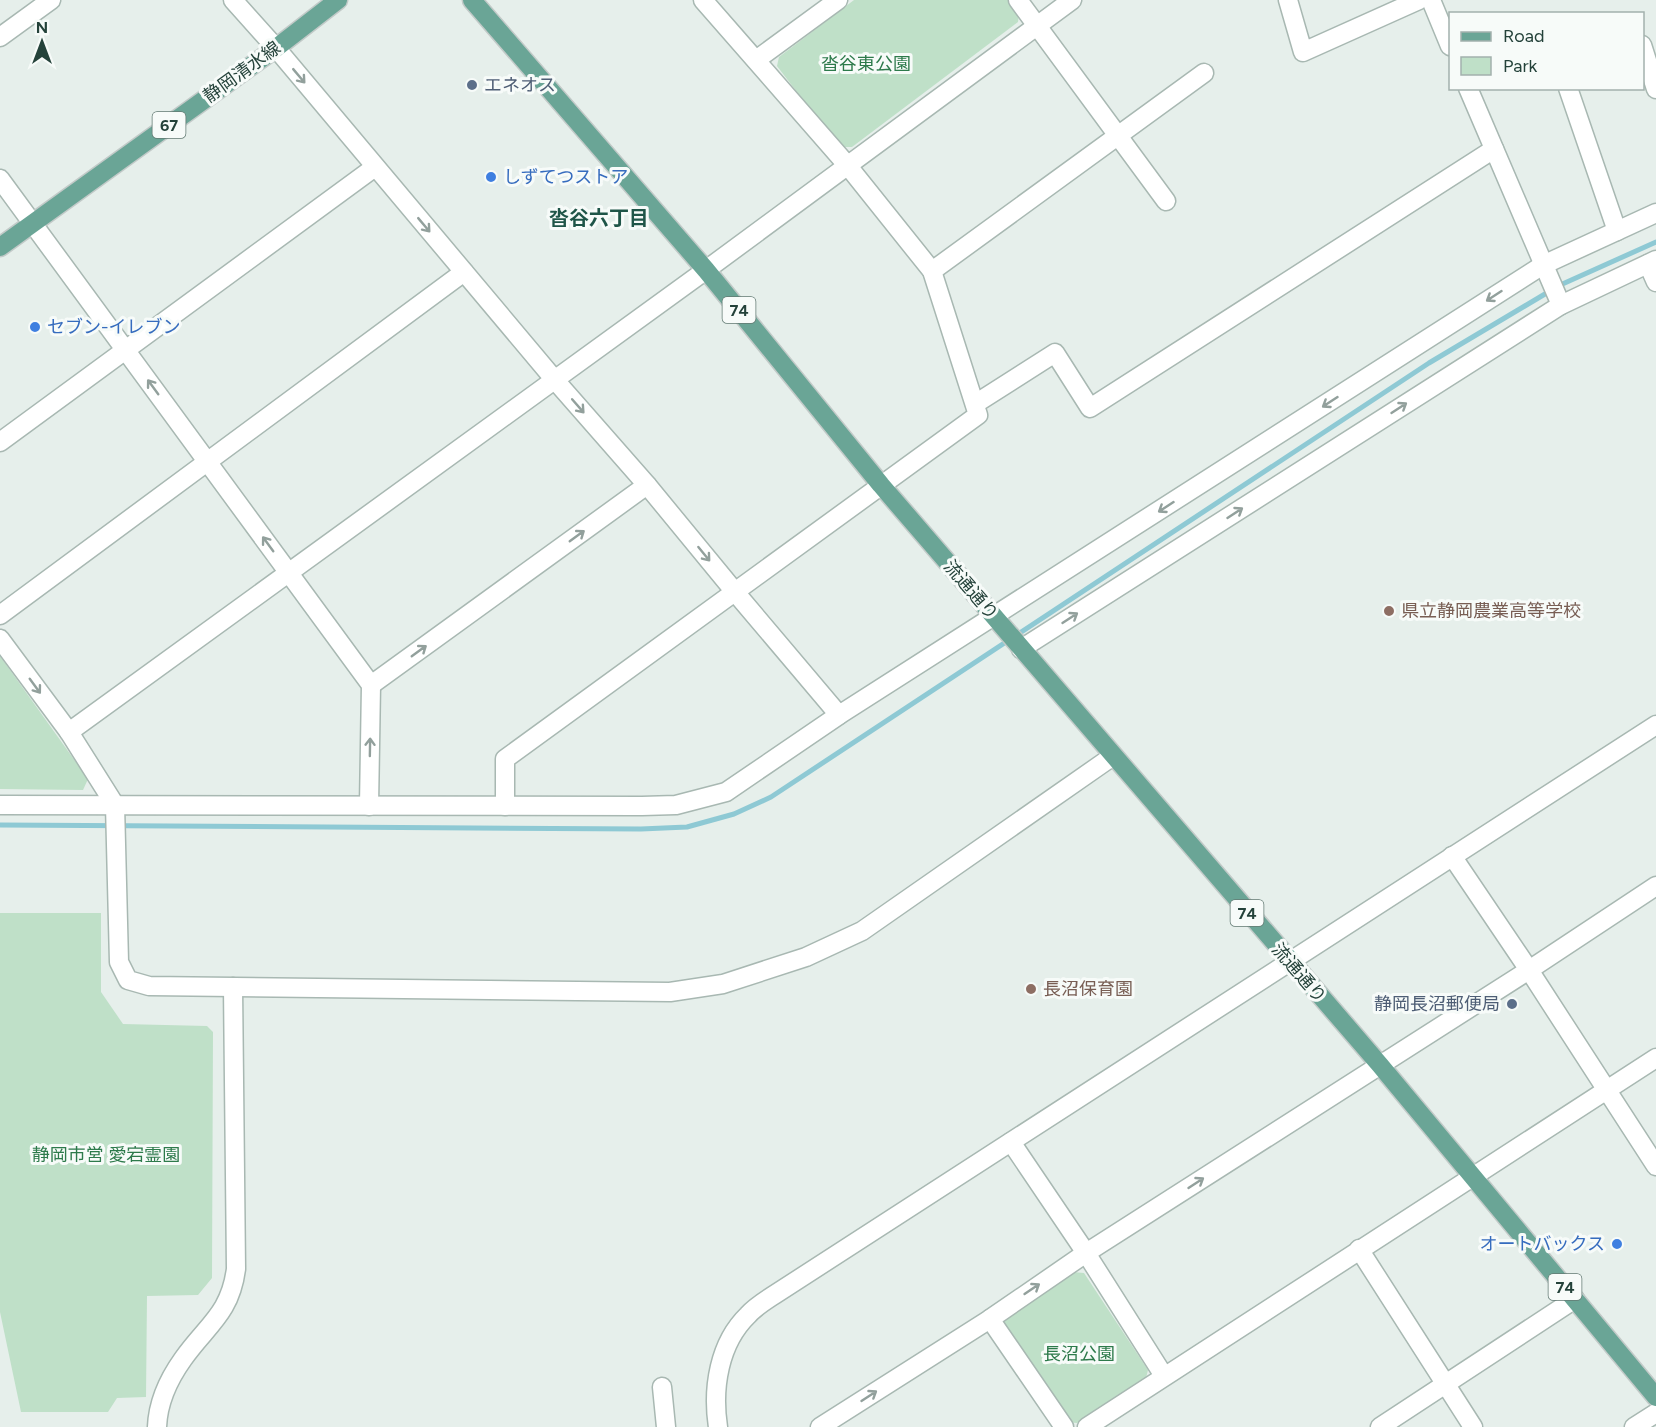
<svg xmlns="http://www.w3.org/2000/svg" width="1656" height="1427" viewBox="0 0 1656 1427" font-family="Figtree,'Noto Sans JP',sans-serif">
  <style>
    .green { fill: #bfe0c8 }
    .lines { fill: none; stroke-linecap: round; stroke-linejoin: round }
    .stream { stroke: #8ec9d4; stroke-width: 5 }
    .minor-casing { stroke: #a8b8b2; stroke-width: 21 }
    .major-casing { stroke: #c2cac8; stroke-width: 21 }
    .minor { stroke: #fff; stroke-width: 18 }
    .major { stroke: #6aa596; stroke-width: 18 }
    .oneway { stroke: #92a09c }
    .service-dot { fill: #5c6f8a; stroke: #f7fbf9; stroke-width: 2 }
    .shop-dot { fill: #3f7fe0; stroke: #f7fbf9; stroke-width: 2 }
    .education-dot { fill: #8d6e63; stroke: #f7fbf9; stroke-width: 2 }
    .labels { text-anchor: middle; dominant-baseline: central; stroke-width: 6; stroke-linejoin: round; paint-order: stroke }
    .shield { fill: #f7fbf9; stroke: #637a73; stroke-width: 1.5 }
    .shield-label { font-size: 16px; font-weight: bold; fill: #24423a }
    .park-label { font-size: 18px; fill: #2d7a4b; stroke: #f7fbf9 }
    .street-label { font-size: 18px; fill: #24423a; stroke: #f7fbf9 }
    .service-label { font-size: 18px; fill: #4e5e75; stroke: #f7fbf9; text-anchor: start }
    .shop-label { font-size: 18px; fill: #366cbe; stroke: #f7fbf9; text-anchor: start }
    .education-label { font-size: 18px; fill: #785e54; stroke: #f7fbf9; text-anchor: start }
    .neighbourhood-label { font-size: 20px; font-weight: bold; fill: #1f5548; stroke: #f7fbf9 }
  </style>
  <rect width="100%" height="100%" fill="#e6efeb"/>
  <g class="green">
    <polygon points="854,0 1009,0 1019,14 1018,22 852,147 839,147 777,66 779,57"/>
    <polygon points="0,656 88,779 83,790 0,789"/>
    <polygon points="0,913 101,913 101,992 123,1024 207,1026 213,1032 212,1278 198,1295 147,1296 146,1397 117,1398 108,1412 21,1412 0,1312"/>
    <polygon points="1073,1272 1084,1273 1148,1370 1146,1378 1077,1423 1067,1422 1003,1325 1006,1315"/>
  </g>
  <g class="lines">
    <g class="stream">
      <polyline points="1558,286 1656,242"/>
      <polyline points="0,825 641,829 687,827 734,814 771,797 1429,363 1550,291"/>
    </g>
    <defs>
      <g id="minor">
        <polyline points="233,0 276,48 554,379 647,485 735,592 839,715"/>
        <polyline points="1018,0 1166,201"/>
        <polyline points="1288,0 1303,52 1419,0"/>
        <polyline points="1431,0 1450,46"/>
        <polyline points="0,37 51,0"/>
        <polyline points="1642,45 1656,89"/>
        <polyline points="756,60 838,0"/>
        <polyline points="1468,88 1561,305"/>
        <polyline points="1568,88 1617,231"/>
        <polyline points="0,179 371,685 369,806"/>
        <polyline points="1648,264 1656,282"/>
        <polyline points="932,271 1204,73"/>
        <polyline points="975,404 1055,353 1090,408 1494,149"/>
        <polyline points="0,442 375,167"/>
        <polyline points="0,615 464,272"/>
        <polyline points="0,639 69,732 115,805 119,962 128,980 149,986 670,992 723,984 806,957 862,931 1113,756"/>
        <polyline points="1021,649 1561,305 1656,260"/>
        <polyline points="371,685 647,485"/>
        <polyline points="69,732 706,270 1072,0"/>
        <polyline points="0,805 642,806 676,805 726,792 839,715 1543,265 1656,213"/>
        <polyline points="505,806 505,759 978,415 932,271 848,166 703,0"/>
        <polyline points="1452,856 1529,970 1656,1166"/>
        <polyline points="1011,1142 1086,1253 1164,1376"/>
        <polyline points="1359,1249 1473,1427"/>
        <polyline points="990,1319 1064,1427"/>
        <polyline points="662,1387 666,1427"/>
        <path d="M157,1427C158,1401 168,1380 183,1359C207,1325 230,1314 236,1269L233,987"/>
        <path d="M718,1427C712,1388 719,1343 748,1315C755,1307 765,1301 774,1295L1656,725"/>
        <polyline points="820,1427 990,1319 1086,1253 1529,970 1656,886"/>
        <polyline points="1087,1427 1656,1058"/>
        <polyline points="1380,1427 1575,1299"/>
        <polyline points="1634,1427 1656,1413"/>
      </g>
      <g id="major">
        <polyline points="472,0 706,270 881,485 1380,1065 1656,1397"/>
        <polyline points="0,247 276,48 338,0"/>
      </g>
    </defs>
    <use href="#minor" class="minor-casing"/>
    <use href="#major" class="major-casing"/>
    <use href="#minor" class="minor"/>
    <use href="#major" class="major"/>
  </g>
  <defs><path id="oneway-shaft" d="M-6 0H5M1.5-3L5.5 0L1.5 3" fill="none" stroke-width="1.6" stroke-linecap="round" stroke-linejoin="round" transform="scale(1.5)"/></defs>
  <g class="oneway">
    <use href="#oneway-shaft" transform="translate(299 76) rotate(50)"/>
    <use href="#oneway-shaft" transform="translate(424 225) rotate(50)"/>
    <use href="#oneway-shaft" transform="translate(1494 296) rotate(147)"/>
    <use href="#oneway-shaft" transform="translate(153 387) rotate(-126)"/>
    <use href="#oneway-shaft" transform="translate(1330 402) rotate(147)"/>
    <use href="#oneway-shaft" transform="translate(578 406) rotate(49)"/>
    <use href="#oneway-shaft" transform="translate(1399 408) rotate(-33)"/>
    <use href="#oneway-shaft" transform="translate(1166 507) rotate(147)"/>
    <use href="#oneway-shaft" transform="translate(1235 513) rotate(-33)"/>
    <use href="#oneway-shaft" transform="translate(577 536) rotate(-36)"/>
    <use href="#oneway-shaft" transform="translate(268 544) rotate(-126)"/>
    <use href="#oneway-shaft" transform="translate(704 554) rotate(51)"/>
    <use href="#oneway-shaft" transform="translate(1070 618) rotate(-33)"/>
    <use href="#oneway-shaft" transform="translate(419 651) rotate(-36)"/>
    <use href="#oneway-shaft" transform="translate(35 686) rotate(54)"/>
    <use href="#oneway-shaft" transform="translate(370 747) rotate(-89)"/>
    <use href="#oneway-shaft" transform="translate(1196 1183) rotate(-33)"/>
    <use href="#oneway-shaft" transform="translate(1032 1289) rotate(-34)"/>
    <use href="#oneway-shaft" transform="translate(869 1396) rotate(-33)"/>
  </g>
  <g class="service-dot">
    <circle cx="472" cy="85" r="6"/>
    <circle cx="1512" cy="1004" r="6"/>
  </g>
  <g class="shop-dot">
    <circle cx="491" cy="177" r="6"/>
    <circle cx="35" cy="327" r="6"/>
    <circle cx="1617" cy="1244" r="6"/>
  </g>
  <g class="education-dot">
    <circle cx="1389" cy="611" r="6"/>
    <circle cx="1031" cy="989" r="6"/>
  </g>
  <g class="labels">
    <g class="shield">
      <rect x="152.5" y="112" width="33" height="26" rx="4.5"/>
      <rect x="722.5" y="297" width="33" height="26" rx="4.5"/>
      <rect x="1230.5" y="900" width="33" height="26" rx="4.5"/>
      <rect x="1548.5" y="1274" width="33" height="26" rx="4.5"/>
    </g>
    <g class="shield-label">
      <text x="169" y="125">67</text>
      <text x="739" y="310">74</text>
      <text x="1247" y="913">74</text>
      <text x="1565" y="1287">74</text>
    </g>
    <g class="park-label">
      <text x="866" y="64">沓谷東公園</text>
      <text x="106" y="1155">静岡市営 愛宕霊園</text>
      <text x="1079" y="1354">長沼公園</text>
    </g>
    <g class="street-label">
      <text transform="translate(242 72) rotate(-36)">静岡清水線</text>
      <text transform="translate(971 590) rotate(49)">流通通り</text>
      <text transform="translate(1299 973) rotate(49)">流通通り</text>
    </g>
    <g class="service-label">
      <text x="484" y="85">エネオス</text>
      <text x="1500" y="1004" text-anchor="end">静岡長沼郵便局</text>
    </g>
    <g class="shop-label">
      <text x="503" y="177">しずてつストア</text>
      <text x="47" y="327">セブン-イレブン</text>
      <text x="1605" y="1244" text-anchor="end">オートバックス</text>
    </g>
    <g class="education-label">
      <text x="1401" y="611">県立静岡農業高等学校</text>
      <text x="1043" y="989">長沼保育園</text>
    </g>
    <g class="neighbourhood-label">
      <text x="599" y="218">沓谷六丁目</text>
    </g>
  </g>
  <rect x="1449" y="12" width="195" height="78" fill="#f7fbf9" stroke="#a3b1ad" stroke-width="1.5"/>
  <rect x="1461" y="32" width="30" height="9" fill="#6aa596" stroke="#a3b1ad" stroke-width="1.5"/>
  <text x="1503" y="42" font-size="18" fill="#24423a">Road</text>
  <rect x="1461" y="57" width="30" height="18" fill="#bfe0c8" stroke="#a3b1ad" stroke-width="1.5"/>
  <text x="1503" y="72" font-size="18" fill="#24423a">Park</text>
  <g transform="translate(42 42)" stroke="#f7fbf9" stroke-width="4.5" paint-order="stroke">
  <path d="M0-4.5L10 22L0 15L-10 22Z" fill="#24423a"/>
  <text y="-9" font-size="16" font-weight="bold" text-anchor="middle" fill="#24423a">N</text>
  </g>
</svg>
